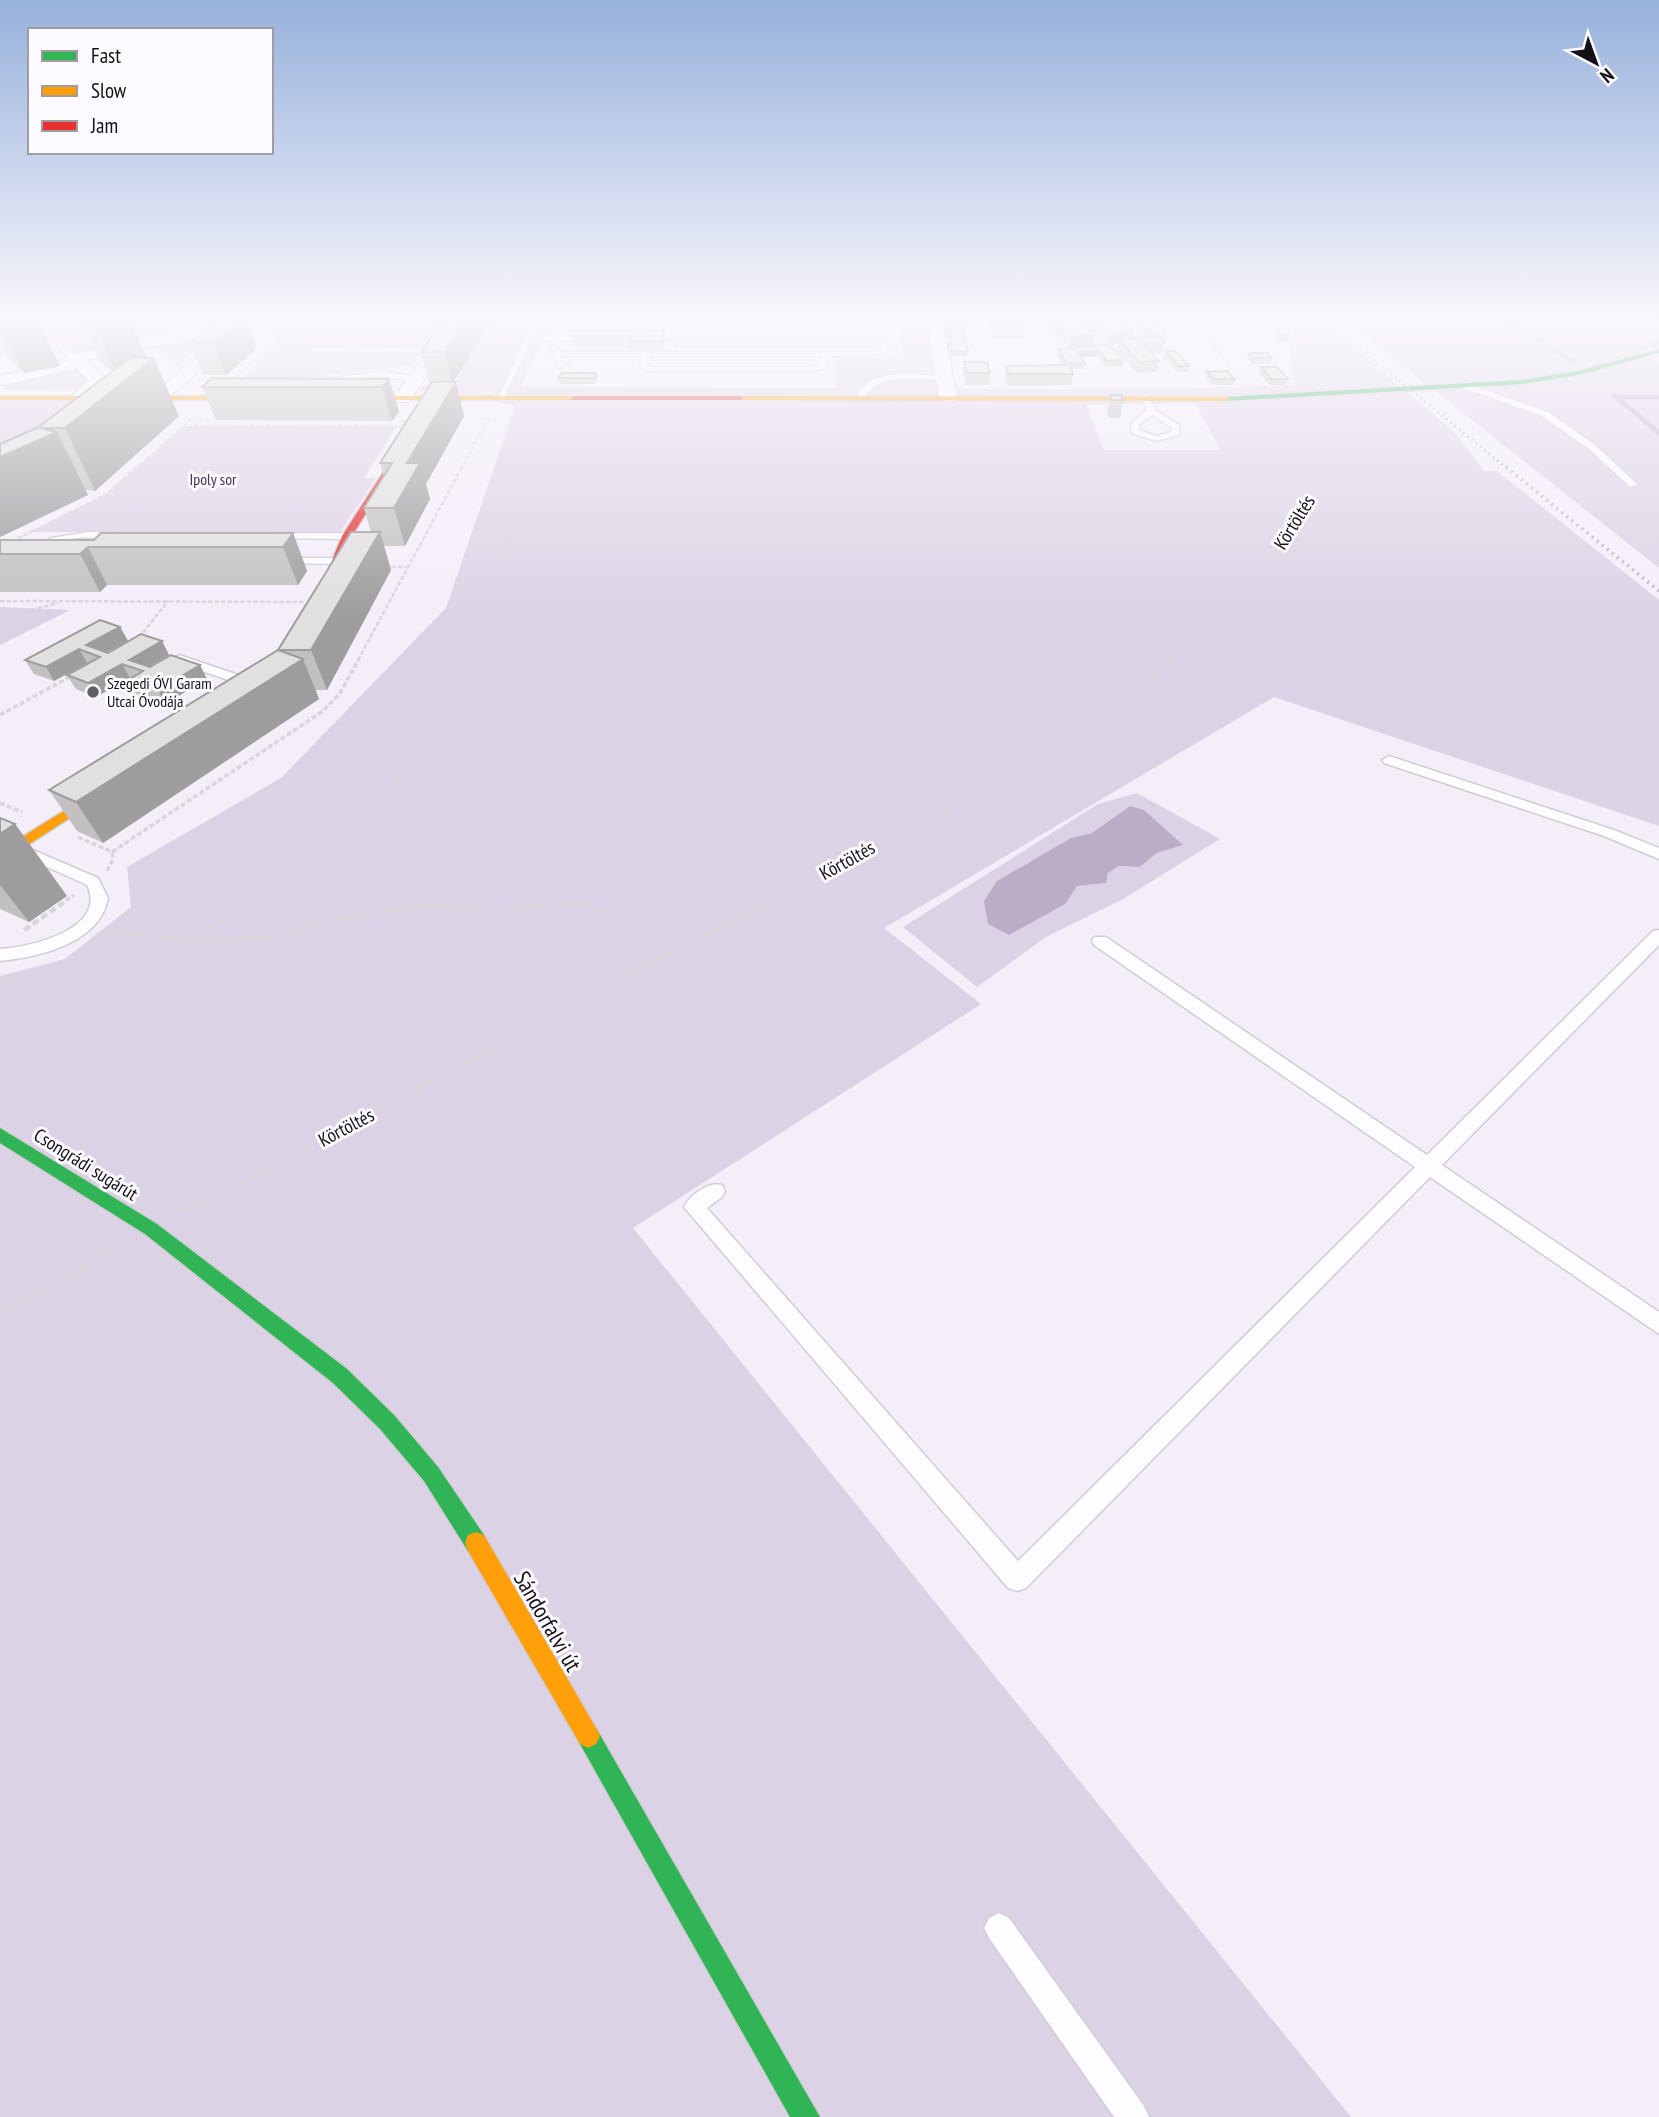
<svg xmlns="http://www.w3.org/2000/svg" width="1659" height="2117" viewBox="0 0 1659 2117" font-family="'PT Sans Narrow',sans-serif">
  <style>
    .green { fill: #dcd2e5; fill-rule: evenodd }
    .water { fill: #bbadc7 }
    .lines { fill: none; stroke-linecap: round; stroke-linejoin: round }
    .stream { stroke: #bbadc7; stroke-width: 4.5 }
    .lane-casing { stroke: #d1ccd5; stroke-width: 3 }
    .street-casing { stroke: #d1ccd5; stroke-width: 3 }
    .fast-casing { stroke: #d1ccd5; stroke-width: 3 }
    .slow-casing { stroke: #d1ccd5; stroke-width: 3 }
    .jam-casing { stroke: #d1ccd5; stroke-width: 3 }
    .path-far4 { stroke: #d8d6da; stroke-width: 2; stroke-dasharray: 3.5 2; stroke-linecap: butt }
    .path-far3 { stroke: #d8d6da; stroke-width: 2.5; stroke-dasharray: 4.5 2; stroke-linecap: butt }
    .path-far2 { stroke: #d8d6da; stroke-width: 3.5; stroke-dasharray: 5 2.5; stroke-linecap: butt }
    .path-far1 { stroke: #d8d6da; stroke-width: 4.5; stroke-dasharray: 7 3.5; stroke-linecap: butt }
    .path { stroke: #d8d6da; stroke-width: 5; stroke-dasharray: 9 4.5; stroke-linecap: butt }
    .lane { fill: #fdfcfe; fill-rule: evenodd }
    .street { fill: #fdfcfe; fill-rule: evenodd }
    .fast { fill: #30b455; fill-rule: evenodd }
    .slow { fill: #ff9f0a; fill-rule: evenodd }
    .jam { fill: #e5322d; fill-rule: evenodd }
    .rail-far1 { stroke: #b9b8bb; stroke-width: 2.5; stroke-dasharray: 2 3.5; stroke-linecap: butt }
    .rail { stroke: #b9b8bb; stroke-width: 3.5; stroke-dasharray: 2 4.5; stroke-linecap: butt }
    .wall { fill: #c2c0c0 }
    .shaded-wall { fill: #9e9c9c }
    .building { fill: #e2dfdf; stroke: #9e9c9c; stroke-width: 2 }
    .poi-dot { fill: #625e66; stroke: #fdfbff; stroke-width: 2.5 }
    .labels { text-anchor: middle; dominant-baseline: central; stroke-width: 6; stroke-linejoin: round; paint-order: stroke }
    .far-park-label { font-size: 16px; fill: #472f5b; stroke: #fdfbff }
    .far-poi-label { font-size: 16px; fill: #131017; stroke: #fdfbff; text-anchor: start }
    .street-label { font-size: 19px; fill: #131017; stroke: #fdfbff }
    .near-street-label { font-size: 23px; fill: #131017; stroke: #fdfbff }
  </style>
  <rect width="100%" height="100%" fill="#f4eef9"/>
  <g class="green">
    <polygon points="0,318 185,318 188,325 199,324 193,330 183,333 179,331 89,350 78,355 64,343 0,357"/>
    <polygon points="267,318 440,318 441,322 411,366 248,384 241,382 279,342"/>
    <path d="M493,318H689L577,319L550,326L521,387L836,388V358H903L899,318H927L942,389H1170L1295,385L1287,334L1270,318H1319L1454,432L1484,471H1497L1659,600V826L1274,697L884,928L981,1004L633,1228L1351,2117H0V976L65,959L131,907L127,867L281,778L446,608L515,406L490,400L494,391L472,395L425,393L418,390L419,386L452,384ZM1195,403L1220,450H1104L1086,405Z"/>
    <polygon points="1343,318 1659,318 1659,357 1652,360 1659,362 1659,568"/>
    <polygon points="182,337 199,338 194,350 179,366 152,345 185,340"/>
    <polygon points="74,367 92,382 84,389 2,390 14,380"/>
    <polygon points="0,401 136,402 0,502"/>
    <polygon points="184,426 397,426 364,478 376,478 340,532 29,532 107,494"/>
    <polygon points="0,607 70,610 0,645"/>
    <path d="M1137,793L1220,839L1123,899L1046,937L977,987L903,927L1098,804ZM1130,806L1182,845L1157,853L1140,867L1119,866L1108,873L1106,883L1077,886L1071,838L1092,833Z"/>
  </g>
  <polygon class="water" points="1130,806 1144,810 1183,845 1157,853 1140,867 1119,866 1108,873 1106,883 1077,886 1065,904 1009,935 988,924 984,901 997,881 1071,838 1092,833"/>
  <g class="lines">
    <g class="stream">
      <polyline points="1503,318 1573,361"/>
      <polyline points="1636,349 1659,342"/>
      <polyline points="1614,395 1659,433"/>
      <polyline points="1617,397 1659,397"/>
    </g>
    <defs>
      <g id="lane">
        <polygon points="552,318 561,318 536,331 534,336 595,336 599,338 595,340 532,340 504,398 497,400 529,330"/>
        <polygon points="695,318 704,318 666,339 659,337"/>
        <path d="M679,342H870L884,344L889,350L872,356H829L825,369L813,371H651L640,367L642,356H561L564,363L581,375L578,379L558,366L549,347L556,345L559,352H871L880,349L870,346H676ZM650,356H821L818,365L813,367H651L648,366Z"/>
        <polygon points="58,344 64,344 77,356 77,360 71,360 58,348"/>
        <polygon points="312,347 435,349 439,351 435,353 309,351"/>
        <path d="M381,371L407,375L417,381L413,383C381,371 350,379 317,383L313,381Z"/>
        <path d="M911,374L950,378L946,380C918,379 877,371 863,400L856,398C865,375 889,375 911,374Z"/>
        <polygon points="1466,383 1548,412 1595,445 1638,485 1630,487 1589,449 1542,416 1463,388"/>
        <path d="M1146,395L1156,410L1179,425L1180,435L1156,441L1131,433L1132,422L1147,410L1142,398ZM1152,415L1172,428V432L1156,436L1139,430V425Z"/>
        <path d="M88,532L119,533L124,536L119,539C93,538 62,532 44,554L35,552L51,538Z"/>
        <polygon points="273,533 347,533 352,536 347,539 269,538 268,536"/>
        <polygon points="282,558 339,558 344,561 339,564 278,563 278,559"/>
        <polygon points="179,655 260,682 262,685 260,688 252,688 175,662 173,659"/>
        <polygon points="1389,756 1614,830 1659,848 1659,859 1604,836 1384,763 1382,760"/>
        <path d="M19,844L98,878L108,898C100,943 40,957 0,961V949C31,947 108,929 87,885L14,852L12,849Z"/>
        <path d="M1659,930V945L1442,1165L1659,1312V1334L1430,1177L1026,1588L1017,1591L1008,1588L684,1207C690,1195 709,1181 722,1185L725,1191L722,1197L707,1208L1018,1561L1415,1167L1094,945L1092,941L1094,937H1106L1427,1155L1653,931Z"/>
        <polygon points="999,1913 1009,1918 1144,2106 1149,2117 1114,2117 989,1938 984,1928 989,1918"/>
      </g>
      <g id="street">
        <polygon points="195,318 209,318 220,346 213,358 138,425 132,426 123,421 201,352 204,346 201,336 86,360 107,380 85,402 79,403 70,398 89,380 76,368 5,385 0,384 0,376 68,361 68,355 198,327"/>
        <polygon points="448,318 462,318 434,366 408,402 396,402 393,398 419,364"/>
        <polygon points="927,318 941,318 957,397 954,401 948,402 939,397"/>
      </g>
      <g id="fast">
        <polygon points="1659,349 1659,353 1579,375 1523,384 1226,401 1222,399 1226,397 1523,380 1578,371"/>
        <polygon points="0,1128 157,1224 347,1369 394,1415 438,1467 484,1535 487,1543 484,1551 476,1554 468,1551 424,1481 380,1429 333,1383 145,1234 0,1143"/>
        <polygon points="588,1724 596,1728 820,2117 790,2117 580,1744 576,1736 580,1728"/>
      </g>
      <g id="slow">
        <polygon points="0,396 258,396 262,398 258,400 0,400"/>
        <polygon points="342,396 574,396 578,398 574,400 339,400"/>
        <polygon points="740,396 1226,397 1230,399 1226,401 737,400"/>
        <polygon points="109,783 113,784 113,790 20,850 15,851 0,845 0,836 14,842"/>
        <polygon points="476,1532 484,1535 596,1728 600,1736 596,1744 588,1748 580,1744 468,1551 465,1543 468,1535"/>
      </g>
      <g id="jam">
        <polygon points="574,396 740,396 744,398 740,400 571,400"/>
        <polygon points="389,463 396,465 352,536 330,590 321,592 320,590 342,536"/>
      </g>
    </defs>
    <use href="#lane" class="lane-casing"/>
    <use href="#street" class="street-casing"/>
    <use href="#fast" class="fast-casing"/>
    <use href="#slow" class="slow-casing"/>
    <use href="#jam" class="jam-casing"/>
    <g class="path-far4">
      <polyline points="1194,318 1238,379"/>
      <polyline points="1273,318 1296,343 1300,377"/>
      <polyline points="1310,318 1319,327 1332,374"/>
      <polyline points="128,321 158,318"/>
      <polyline points="65,330 88,327"/>
      <polyline points="356,331 397,325"/>
      <polyline points="390,337 403,318"/>
      <polyline points="279,341 299,339"/>
      <polyline points="237,377 271,343 260,318"/>
      <polyline points="245,377 279,341 267,318"/>
      <polyline points="470,377 505,318"/>
      <polyline points="542,420 552,424 559,440 560,464 556,469"/>
      <polyline points="195,426 400,426 406,418"/>
      <polyline points="206,427 264,469"/>
      <polyline points="0,428 20,439"/>
      <polyline points="135,469 192,418"/>
      <polyline points="147,469 202,419"/>
      <polyline points="230,469 281,453 397,426"/>
      <polyline points="461,469 489,418"/>
      <polyline points="1323,469 1334,434 1336,413"/>
    </g>
    <g class="path-far3">
      <polyline points="262,467 288,490 337,507"/>
      <polyline points="138,477 149,517 171,536"/>
      <polyline points="289,491 317,519"/>
      <polyline points="88,513 236,467"/>
      <polyline points="73,518 118,495 149,467"/>
      <polyline points="51,522 107,494 137,467"/>
      <polyline points="0,547 37,529"/>
      <polyline points="385,567 408,567"/>
      <polyline points="0,601 304,602"/>
      <polyline points="0,618 58,603"/>
      <polyline points="139,638 168,601"/>
      <polyline points="358,660 462,467"/>
      <polyline points="481,660 500,615 503,572 518,505 527,490 548,477 557,467"/>
      <path d="M1167,660C1232,605 1290,547 1324,467"/>
    </g>
    <g class="path-far2">
      <polyline points="0,715 73,675"/>
      <polyline points="0,803 22,812"/>
      <polyline points="78,837 112,852 323,711 340,693 359,659"/>
      <polyline points="107,871 113,859 112,852"/>
      <polyline points="60,905 74,895"/>
      <polyline points="242,905 308,858 400,782 426,754 472,682 482,659"/>
      <polyline points="568,905 585,905"/>
      <path d="M765,905C903,830 1049,760 1169,659"/>
    </g>
    <g class="path-far1">
      <polyline points="107,929 157,938 193,940 245,903"/>
      <polyline points="24,930 63,903"/>
      <polyline points="194,940 267,939 351,915 417,907 446,906 492,914 541,906 583,904 610,915 623,954 640,974"/>
      <polyline points="0,987 17,975"/>
      <polyline points="184,1212 768,903"/>
    </g>
    <polyline class="path" points="0,1315 118,1247"/>
    <use href="#lane" class="lane"/>
    <use href="#street" class="street"/>
    <use href="#fast" class="fast"/>
    <use href="#slow" class="slow"/>
    <use href="#jam" class="jam"/>
    <polyline class="rail-far1" points="1322,318 1508,469"/>
    <polyline class="rail" points="1506,467 1659,591"/>
  </g>
  <g class="wall">
    <polygon points="0,318 60,366 24,373 9,359 0,342"/>
    <polygon points="80,318 129,318 147,358 179,416 95,491 86,490 88,495 0,537 0,444 37,428 112,371 100,361"/>
    <polygon points="219,318 246,318 256,346 254,347 255,350 226,375 203,375 190,343 220,319"/>
    <polygon points="445,318 493,318 453,382 464,416 426,484 430,499 405,546 384,546 391,570 327,690 316,690 319,699 103,843 77,831 49,790 278,650 371,532 364,508 384,476 380,463 431,384 429,384 421,352"/>
    <polygon points="940,318 962,318 964,328 963,333 968,351 967,356 949,356 947,349 948,344 950,344 949,339 946,339 944,325 942,325"/>
    <polygon points="986,318 1021,318 1025,326 1024,337 993,337"/>
    <polygon points="1048,318 1075,318 1095,335 1093,346 1070,348 1046,327"/>
    <polygon points="1078,318 1115,318 1133,332 1132,339 1142,338 1134,330 1136,319 1166,334 1162,354 1153,354 1159,361 1157,372 1137,373 1117,350 1118,344 1108,345 1077,319"/>
    <polygon points="1278,329 1288,336 1286,342 1276,341"/>
    <polygon points="664,330 665,341 661,352 631,352 631,347 573,347 572,336"/>
    <polygon points="1106,345 1124,360 1123,366 1106,367 1097,356 1081,357 1085,363 1084,369 1071,369 1073,374 1072,385 1008,386 1005,377 1006,366 1063,366 1057,355 1058,349"/>
    <polygon points="1165,351 1189,366 1187,372 1177,372 1163,357"/>
    <polygon points="1249,353 1272,358 1270,364 1253,364 1248,359"/>
    <polygon points="964,362 990,373 989,385 966,385 963,374"/>
    <polygon points="1261,367 1288,379 1286,385 1270,385 1259,373"/>
    <polygon points="1207,372 1234,379 1233,385 1212,385 1206,378"/>
    <polygon points="596,373 597,379 595,384 560,384 559,378"/>
    <polygon points="389,379 399,412 392,421 216,420 202,387"/>
    <polygon points="1110,395 1123,400 1120,418 1109,418 1107,413"/>
    <polygon points="293,533 307,571 298,585 107,585 100,592 0,592 0,540 94,540"/>
    <polygon points="120,627 128,641 106,653 162,641 169,655 148,667 207,679 165,704 136,694 128,680 131,678 130,678 96,697 76,689 67,675 88,664 87,663 54,681 34,674 25,660"/>
    <polygon points="0,818 15,824 67,896 29,922 0,909"/>
  </g>
  <g class="shaded-wall">
    <polygon points="0,318 37,318 60,366 24,373 0,326"/>
    <polygon points="99,318 129,318 149,363 154,358 179,416 95,491 65,428 117,375 92,319"/>
    <polygon points="232,318 246,318 256,346 254,347 255,350 226,375 214,343 226,319"/>
    <polygon points="467,318 493,318 452,384 444,352"/>
    <polygon points="664,330 665,341 661,352 660,341"/>
    <polygon points="1133,332 1131,343 1119,339 1118,344 1108,345 1110,334"/>
    <polygon points="1095,335 1093,346 1070,348 1071,337"/>
    <polygon points="1098,350 1097,356 1077,357 1078,352"/>
    <polygon points="389,379 399,412 392,421 382,387"/>
    <polygon points="456,382 464,416 426,484 430,499 405,546 394,508 407,463"/>
    <polygon points="57,432 88,495 0,537 0,457"/>
    <polygon points="380,532 391,570 327,690 311,650"/>
    <polygon points="293,533 307,571 298,585 283,547"/>
    <polygon points="88,547 107,585 100,592 80,554"/>
    <polygon points="120,627 128,641 99,656 86,645"/>
    <polygon points="162,641 169,655 141,671 129,660"/>
    <polygon points="79,649 87,663 54,681 46,667"/>
    <polygon points="303,659 319,699 103,843 76,802"/>
    <polygon points="122,664 130,678 96,697 88,683"/>
    <polygon points="200,665 207,679 165,704 158,690"/>
    <polygon points="15,824 67,896 29,922 0,885 0,834"/>
  </g>
  <g class="building">
    <polygon points="220,318 244,319 214,343 190,343 221,319"/>
    <polygon points="445,318 467,318 444,352 421,352"/>
    <polygon points="945,318 961,318 964,328 947,328"/>
    <polygon points="991,318 1021,318 1025,326 994,326"/>
    <polygon points="1050,318 1075,318 1095,335 1071,337"/>
    <polygon points="1090,318 1115,318 1133,332 1110,334"/>
    <polygon points="1136,319 1151,319 1166,334 1151,335"/>
    <polygon points="1278,329 1288,330 1288,336 1277,335"/>
    <polygon points="664,330 660,341 630,341 632,336 572,336 574,331"/>
    <polygon points="949,333 963,333 968,351 949,351 948,344 952,344"/>
    <polygon points="1159,337 1165,343 1143,344 1159,361 1139,362 1119,339"/>
    <polygon points="1106,345 1114,349 1124,360 1107,361 1098,350 1078,352 1085,363 1067,364 1058,349"/>
    <polygon points="1165,351 1175,351 1189,366 1178,366"/>
    <polygon points="1249,353 1267,353 1272,358 1254,358"/>
    <polygon points="130,358 154,358 65,428 40,428 57,432 0,457 0,444 37,428"/>
    <polygon points="964,362 987,362 990,373 967,373"/>
    <polygon points="1070,365 1073,374 1009,374 1006,366"/>
    <polygon points="1261,367 1277,367 1288,379 1271,379"/>
    <polygon points="1227,371 1234,379 1214,379 1207,372"/>
    <polygon points="561,373 596,373 594,378 559,378"/>
    <polygon points="212,378 389,379 382,387 202,387"/>
    <polygon points="432,382 456,382 407,463 420,463 394,508 364,508 392,463 380,463"/>
    <polygon points="1110,395 1121,395 1123,400 1112,400"/>
    <polygon points="351,532 380,532 311,650 278,650"/>
    <polygon points="101,533 293,533 283,547 88,547 80,554 0,554 0,540 94,540"/>
    <polygon points="100,620 120,627 86,645 108,653 141,634 162,641 129,660 150,667 171,655 200,665 158,690 128,680 143,671 122,664 88,683 67,675 100,657 79,649 46,667 25,660"/>
    <polygon points="278,650 303,659 76,802 49,790"/>
    <polygon points="0,818 15,824 0,834"/>
  </g>
  <linearGradient id="sky" x2="0" y2="1"><stop stop-color="#96b1db"/><stop offset="0.52" stop-color="#faf7fc"/><stop offset="1" stop-color="#faf7fc" stop-opacity="0"/></linearGradient>
  <rect width="1659" height="614" fill="url(#sky)"/>
  <circle class="poi-dot" cx="93" cy="692" r="7"/>
  <g class="labels">
    <g class="far-park-label">
      <text x="213" y="479">Ipoly sor</text>
    </g>
    <g class="far-poi-label">
      <text x="107" y="683">Szegedi ÓVI Garam<tspan x="107" dy="18">Utcai Óvodája</tspan></text>
    </g>
    <g class="street-label">
      <text transform="translate(1294 522) rotate(-58)">Körtöltés</text>
      <text transform="translate(847 860) rotate(-29)">Körtöltés</text>
      <text transform="translate(346 1127) rotate(-28)">Körtöltés</text>
      <text transform="translate(86 1164) rotate(32)">Csongrádi sugárút</text>
    </g>
    <g class="near-street-label">
      <text transform="translate(548 1621) rotate(60)">Sándorfalvi út</text>
    </g>
  </g>
  <rect x="28" y="28" width="245" height="126" fill="#fdfbff" stroke="#9f9da2" stroke-width="2"/>
  <rect x="42" y="51" width="35" height="10" fill="#30b455" stroke="#9f9da2" stroke-width="2"/>
  <text x="91" y="63" font-size="21" fill="#131017">Fast</text>
  <rect x="42" y="86" width="35" height="10" fill="#ff9f0a" stroke="#9f9da2" stroke-width="2"/>
  <text x="91" y="98" font-size="21" fill="#131017">Slow</text>
  <rect x="42" y="121" width="35" height="10" fill="#e5322d" stroke="#9f9da2" stroke-width="2"/>
  <text x="91" y="133" font-size="21" fill="#131017">Jam</text>
  <g transform="translate(1596 63) rotate(139)" stroke="#fdfbff" stroke-width="5" paint-order="stroke">
  <path d="M0-5L12 26L0 18L-12 26Z" fill="#131017"/>
  <text y="-10" font-size="19" font-weight="bold" text-anchor="middle" fill="#131017">N</text>
  </g>
</svg>
